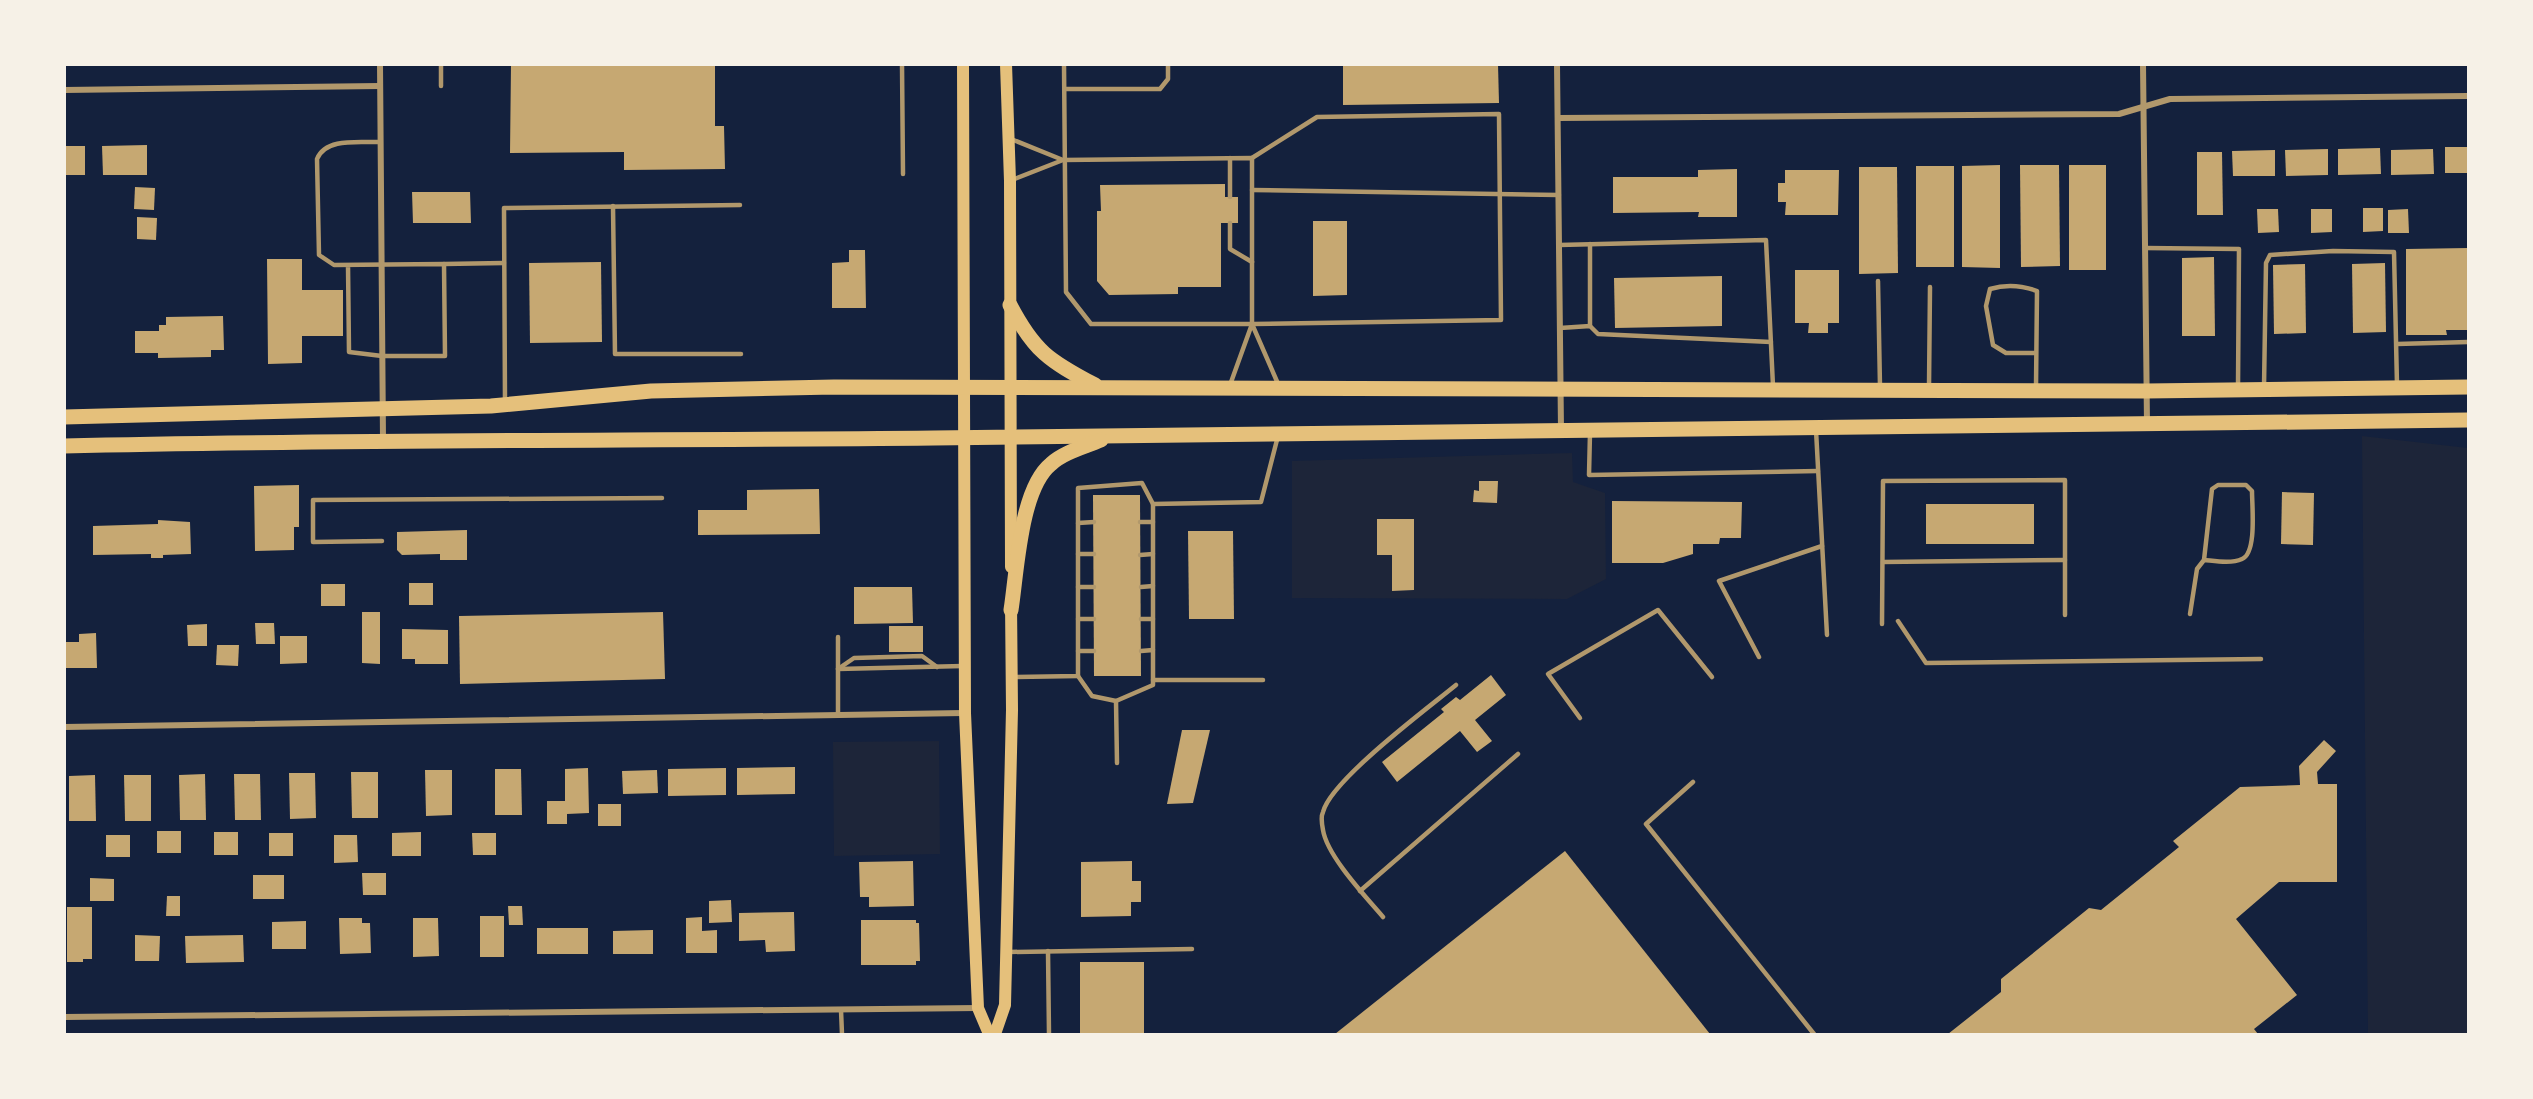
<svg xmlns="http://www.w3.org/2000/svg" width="2533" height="1099" viewBox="0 0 2533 1099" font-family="Poppins,sans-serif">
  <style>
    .green { fill: #1d2539 }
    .building { fill: #c6a872 }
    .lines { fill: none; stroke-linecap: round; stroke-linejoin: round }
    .service { stroke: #b1986c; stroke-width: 4.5 }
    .minor { stroke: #b1986c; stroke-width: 6 }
    .secondary { stroke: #e5c07b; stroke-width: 12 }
    .primary { stroke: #e5c07b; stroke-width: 15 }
  </style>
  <rect width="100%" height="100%" fill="#14213d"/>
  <g class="green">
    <polygon points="2362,436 2468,448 2468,1034 2368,1034"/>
    <polygon points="1572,453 1573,482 1605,493 1606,579 1567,599 1292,598 1292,461"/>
    <polygon points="939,741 940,854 834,856 833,742"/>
  </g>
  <g class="building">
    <polygon points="511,64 715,64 715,126 724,126 725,169 624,170 624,152 510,153"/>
    <polygon points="1343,64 1498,64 1499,103 1343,105"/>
    <polygon points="147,145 147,175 103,175 102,146"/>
    <rect x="64" y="146" width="21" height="29"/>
    <rect x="2445" y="147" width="23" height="26"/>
    <polygon points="2380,148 2381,174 2338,175 2338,149"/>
    <polygon points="2328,149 2328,175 2286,176 2285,150"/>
    <polygon points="2433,149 2434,174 2391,175 2391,150"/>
    <polygon points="2275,150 2275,176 2233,176 2232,151"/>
    <polygon points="2197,152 2222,152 2223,215 2197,215"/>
    <polygon points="2000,165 2000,268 1962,267 1962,166"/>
    <polygon points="2020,165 2059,165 2060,266 2021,267"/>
    <rect x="2069" y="165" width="37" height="105"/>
    <rect x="1916" y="166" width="38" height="101"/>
    <polygon points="1859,167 1897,167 1898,273 1859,274"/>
    <polygon points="1737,169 1737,217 1698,217 1699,212 1613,213 1613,177 1698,177 1698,170"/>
    <polygon points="1785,170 1839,170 1838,215 1785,215 1786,202 1778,202 1778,183 1785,183"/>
    <polygon points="1225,184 1225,197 1238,197 1238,223 1221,223 1221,287 1178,287 1178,294 1109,295 1097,281 1097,211 1101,211 1100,185"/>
    <polygon points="135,187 155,188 154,210 134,209"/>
    <polygon points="412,192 470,192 471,223 413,223"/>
    <polygon points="2363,208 2383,208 2383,231 2363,232"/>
    <polygon points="2257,209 2278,209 2279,232 2258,233"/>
    <polygon points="2311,209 2332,209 2332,232 2311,233"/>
    <polygon points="2408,209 2409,233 2388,233 2388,210"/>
    <polygon points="137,217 157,218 156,240 137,239"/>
    <polygon points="1313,221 1347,221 1347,295 1313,296"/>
    <polygon points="2468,248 2468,330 2446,330 2447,335 2406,335 2406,249"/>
    <polygon points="849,250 865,250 866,308 832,308 832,263 849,262"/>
    <polygon points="2214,257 2215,336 2182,336 2182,258"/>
    <polygon points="267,259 302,259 302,290 343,290 343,336 302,336 302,363 268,364"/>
    <polygon points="601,262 602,342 530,343 529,263"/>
    <polygon points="2385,263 2386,332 2353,333 2352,264"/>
    <polygon points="2305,264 2306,333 2274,334 2273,265"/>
    <polygon points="1795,270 1839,270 1839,323 1828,323 1828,333 1808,333 1809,323 1795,323"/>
    <polygon points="1722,276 1722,326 1615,328 1614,278"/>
    <polygon points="223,316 224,350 211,350 211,357 158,358 158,353 135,353 135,331 159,331 159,325 166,325 166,317"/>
    <polygon points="1479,481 1498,481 1497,503 1473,502 1474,490 1479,491"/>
    <polygon points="299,485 299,527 294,527 294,550 255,551 254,486"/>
    <polygon points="819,489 820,534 698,535 698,510 747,510 747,490"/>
    <polygon points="2282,492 2314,493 2313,545 2281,544"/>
    <polygon points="1093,495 1140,495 1141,676 1094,676"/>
    <polygon points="1612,501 1742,502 1741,538 1720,538 1719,544 1693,544 1693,554 1663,563 1612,563"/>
    <rect x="1926" y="504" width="108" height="40"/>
    <polygon points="1377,519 1414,519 1414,590 1392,591 1392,555 1377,555"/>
    <polygon points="158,520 190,522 191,554 163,555 163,558 151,558 151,554 93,555 93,526 158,524"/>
    <polygon points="467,530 467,560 440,560 440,554 402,555 397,550 397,532"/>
    <polygon points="1188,531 1233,531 1234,619 1189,619"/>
    <rect x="409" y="583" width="24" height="22"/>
    <rect x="321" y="584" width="24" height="22"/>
    <polygon points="854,587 912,587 913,623 854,624"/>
    <polygon points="362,612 380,612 380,664 362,663"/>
    <polygon points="663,612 665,679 460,684 459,616"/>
    <polygon points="255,623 274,623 275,644 256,644"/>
    <polygon points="207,624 207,646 188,646 187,625"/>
    <rect x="889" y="626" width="34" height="26"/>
    <polygon points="402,629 448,630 448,664 415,664 415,659 402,659"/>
    <polygon points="96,633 97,668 64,668 64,642 79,642 79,634"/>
    <polygon points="280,636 307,636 307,663 280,664"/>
    <polygon points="217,645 239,645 238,666 216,665"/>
    <polygon points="1491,675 1506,695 1475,720 1492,741 1477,752 1460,731 1397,782 1382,762 1444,712 1441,709 1456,697 1460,700"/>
    <polygon points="1182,730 1210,730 1193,803 1167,804"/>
    <polygon points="2324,740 2336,751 2317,772 2318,784 2337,784 2337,882 2279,882 2236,919 2297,995 2254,1029 2258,1034 1948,1034 2001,992 2001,979 2089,908 2101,910 2179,847 2173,841 2240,787 2300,785 2299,766"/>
    <polygon points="795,767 795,794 737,795 737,768"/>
    <polygon points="588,768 589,813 567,814 567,824 547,824 547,801 565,801 565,769"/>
    <polygon points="726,768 726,795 668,796 668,769"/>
    <polygon points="495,769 521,769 522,815 495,815"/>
    <polygon points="425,770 452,770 452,815 426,816"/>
    <polygon points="657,770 658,793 623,794 622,771"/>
    <polygon points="351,772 378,772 378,818 352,818"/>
    <polygon points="289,773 315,773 316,818 290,819"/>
    <polygon points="205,774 206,820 180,820 179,775"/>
    <polygon points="234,774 260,774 261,820 235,820"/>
    <polygon points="95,775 96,821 69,821 69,776"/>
    <polygon points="124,775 151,775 151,821 125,821"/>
    <rect x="598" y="804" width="23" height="22"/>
    <rect x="157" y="831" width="24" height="22"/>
    <rect x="214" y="832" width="24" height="23"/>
    <polygon points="421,832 421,856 392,856 392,833"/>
    <rect x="269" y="833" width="24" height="23"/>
    <polygon points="472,833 496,833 496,855 473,855"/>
    <rect x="106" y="835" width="24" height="22"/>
    <polygon points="334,835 357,835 358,862 334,863"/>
    <polygon points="1565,851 1710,1034 1335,1034"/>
    <polygon points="913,861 914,906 869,907 869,897 860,897 859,862"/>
    <polygon points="1132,861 1132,881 1141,881 1141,902 1131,902 1131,916 1081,917 1081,862"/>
    <polygon points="362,873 386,873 386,895 363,895"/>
    <rect x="253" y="875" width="31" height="24"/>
    <polygon points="90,878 114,879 114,901 90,901"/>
    <polygon points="167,896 180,896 180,916 166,916"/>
    <polygon points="731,900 732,922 709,923 709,901"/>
    <polygon points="508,906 522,906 523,925 509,925"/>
    <polygon points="67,907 92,907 92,959 83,959 83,962 67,962"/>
    <polygon points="794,912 795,951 766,952 765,940 739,941 739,913"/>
    <rect x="480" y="916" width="24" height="41"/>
    <polygon points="702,917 702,931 717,930 717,953 686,953 686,918"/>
    <polygon points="339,918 362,918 362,923 370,923 371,953 340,954"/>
    <polygon points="413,918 438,918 439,956 413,957"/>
    <polygon points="861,920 916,920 916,923 919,923 920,961 916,961 916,965 861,965"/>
    <polygon points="306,921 306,949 272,949 272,922"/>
    <rect x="537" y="928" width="51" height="26"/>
    <polygon points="653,930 653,954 613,954 613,931"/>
    <polygon points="135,935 160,936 159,961 135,961"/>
    <polygon points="243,935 244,962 186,963 185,936"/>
    <rect x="1080" y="962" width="64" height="72"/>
  </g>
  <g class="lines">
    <g class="service">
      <polyline points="441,64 441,86"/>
      <polyline points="902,64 903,174"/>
      <polyline points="1065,89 1160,89 1168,79 1168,64"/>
      <polyline points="1011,139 1063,160 1012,180"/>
      <polyline points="1063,160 1252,158 1252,324 1091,324 1066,292 1064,64"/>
      <polyline points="1252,190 1559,195"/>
      <polyline points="1230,197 1230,158"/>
      <polyline points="613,206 615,354 741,354"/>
      <polyline points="1230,223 1230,249 1252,262"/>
      <polyline points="1559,245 1766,240 1773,386"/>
      <polyline points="2145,248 2239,249 2238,387"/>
      <polyline points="444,264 504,263"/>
      <path d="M348,265L349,352L382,356H445L444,264L334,265L319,255L317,159C326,137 360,143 380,142"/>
      <polyline points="1878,281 1880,387"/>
      <polyline points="1252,324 1501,320 1499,114 1317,117 1252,158"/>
      <polyline points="1590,326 1590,244"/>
      <polyline points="1560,328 1590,326 1598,334 1771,342"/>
      <polyline points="2397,344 2468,342"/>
      <polyline points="1230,385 1252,324 1279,386"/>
      <polyline points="1929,387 1930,287"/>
      <path d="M2036,387L2037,291C2021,285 2006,284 1990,289L1986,306L1993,345L2006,353H2036"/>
      <polyline points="2264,387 2266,263 2270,255 2333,251 2394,252 2397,385"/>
      <polyline points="505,401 504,208 740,205"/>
      <polyline points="1816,430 1827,635"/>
      <polyline points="1590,433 1589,475 1818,471"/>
      <polyline points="1140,522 1153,522"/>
      <polyline points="1078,523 1094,522"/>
      <polyline points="382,541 313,542 313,500 662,498"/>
      <polyline points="1078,554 1094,554"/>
      <polyline points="1140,555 1153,554"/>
      <polyline points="1883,562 2065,560"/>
      <polyline points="1078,587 1094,587"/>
      <polyline points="1141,587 1153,586"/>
      <path d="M2190,614L2197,569L2204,560C2215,561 2231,564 2242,559C2257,553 2252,507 2252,491L2246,485H2218L2212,489L2204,560"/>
      <polyline points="1078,619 1094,619"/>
      <polyline points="1141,619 1153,619"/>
      <polyline points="1898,621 1926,663 2261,659"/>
      <polyline points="1882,624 1883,481 2065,480 2065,615"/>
      <polyline points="838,637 838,669"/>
      <polyline points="1078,651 1094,651"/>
      <polyline points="1141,651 1153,650"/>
      <polyline points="1759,657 1719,581 1822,546"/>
      <polyline points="838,669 854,658 922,656 937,667"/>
      <polyline points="1078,676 1092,696 1116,701"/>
      <polyline points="1012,677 1078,676 1078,488 1142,483 1153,504"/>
      <polyline points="1153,680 1263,680"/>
      <polyline points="838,715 838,669 963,666"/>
      <polyline points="1580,718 1548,674 1658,610 1712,677"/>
      <polyline points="1117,763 1116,701 1153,685 1153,504 1261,502 1278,436"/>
      <polyline points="1693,782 1646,824 1814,1034"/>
      <polyline points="1360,891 1518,754"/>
      <path d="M1383,917C1366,897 1327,856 1323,830C1322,825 1321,816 1323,812C1331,780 1428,708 1456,685"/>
      <polyline points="1048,951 1049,1034"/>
      <polyline points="1009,952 1192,949"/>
      <polyline points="841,1010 842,1034"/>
    </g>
    <g class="minor">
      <polyline points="380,64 383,439"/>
      <polyline points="1557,64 1561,430"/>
      <polyline points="2143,64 2147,423"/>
      <polyline points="64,90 380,86"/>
      <polyline points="1558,118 2119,114 2170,99 2468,96"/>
      <polyline points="64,727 964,713"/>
      <polyline points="64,1017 978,1008"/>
    </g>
    <g class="secondary">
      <polyline points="963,64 965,713 978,1008 989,1034"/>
      <polyline points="1006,64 1010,181 1011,567"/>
      <polyline points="995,1034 1005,1005 1012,710 1011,603"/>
    </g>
    <g class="primary">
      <path d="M1010,305C1034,351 1049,361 1095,385"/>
      <polyline points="64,417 491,406 651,391 834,387 2146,391 2468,387"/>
      <path d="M64,446C354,439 644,441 934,438C1446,433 1957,425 2468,420"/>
      <path d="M1011,610C1017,572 1020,489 1051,464C1064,452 1085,447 1101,440"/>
    </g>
  </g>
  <rect width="2533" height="1099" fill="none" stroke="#f6f1e7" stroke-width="132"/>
</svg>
